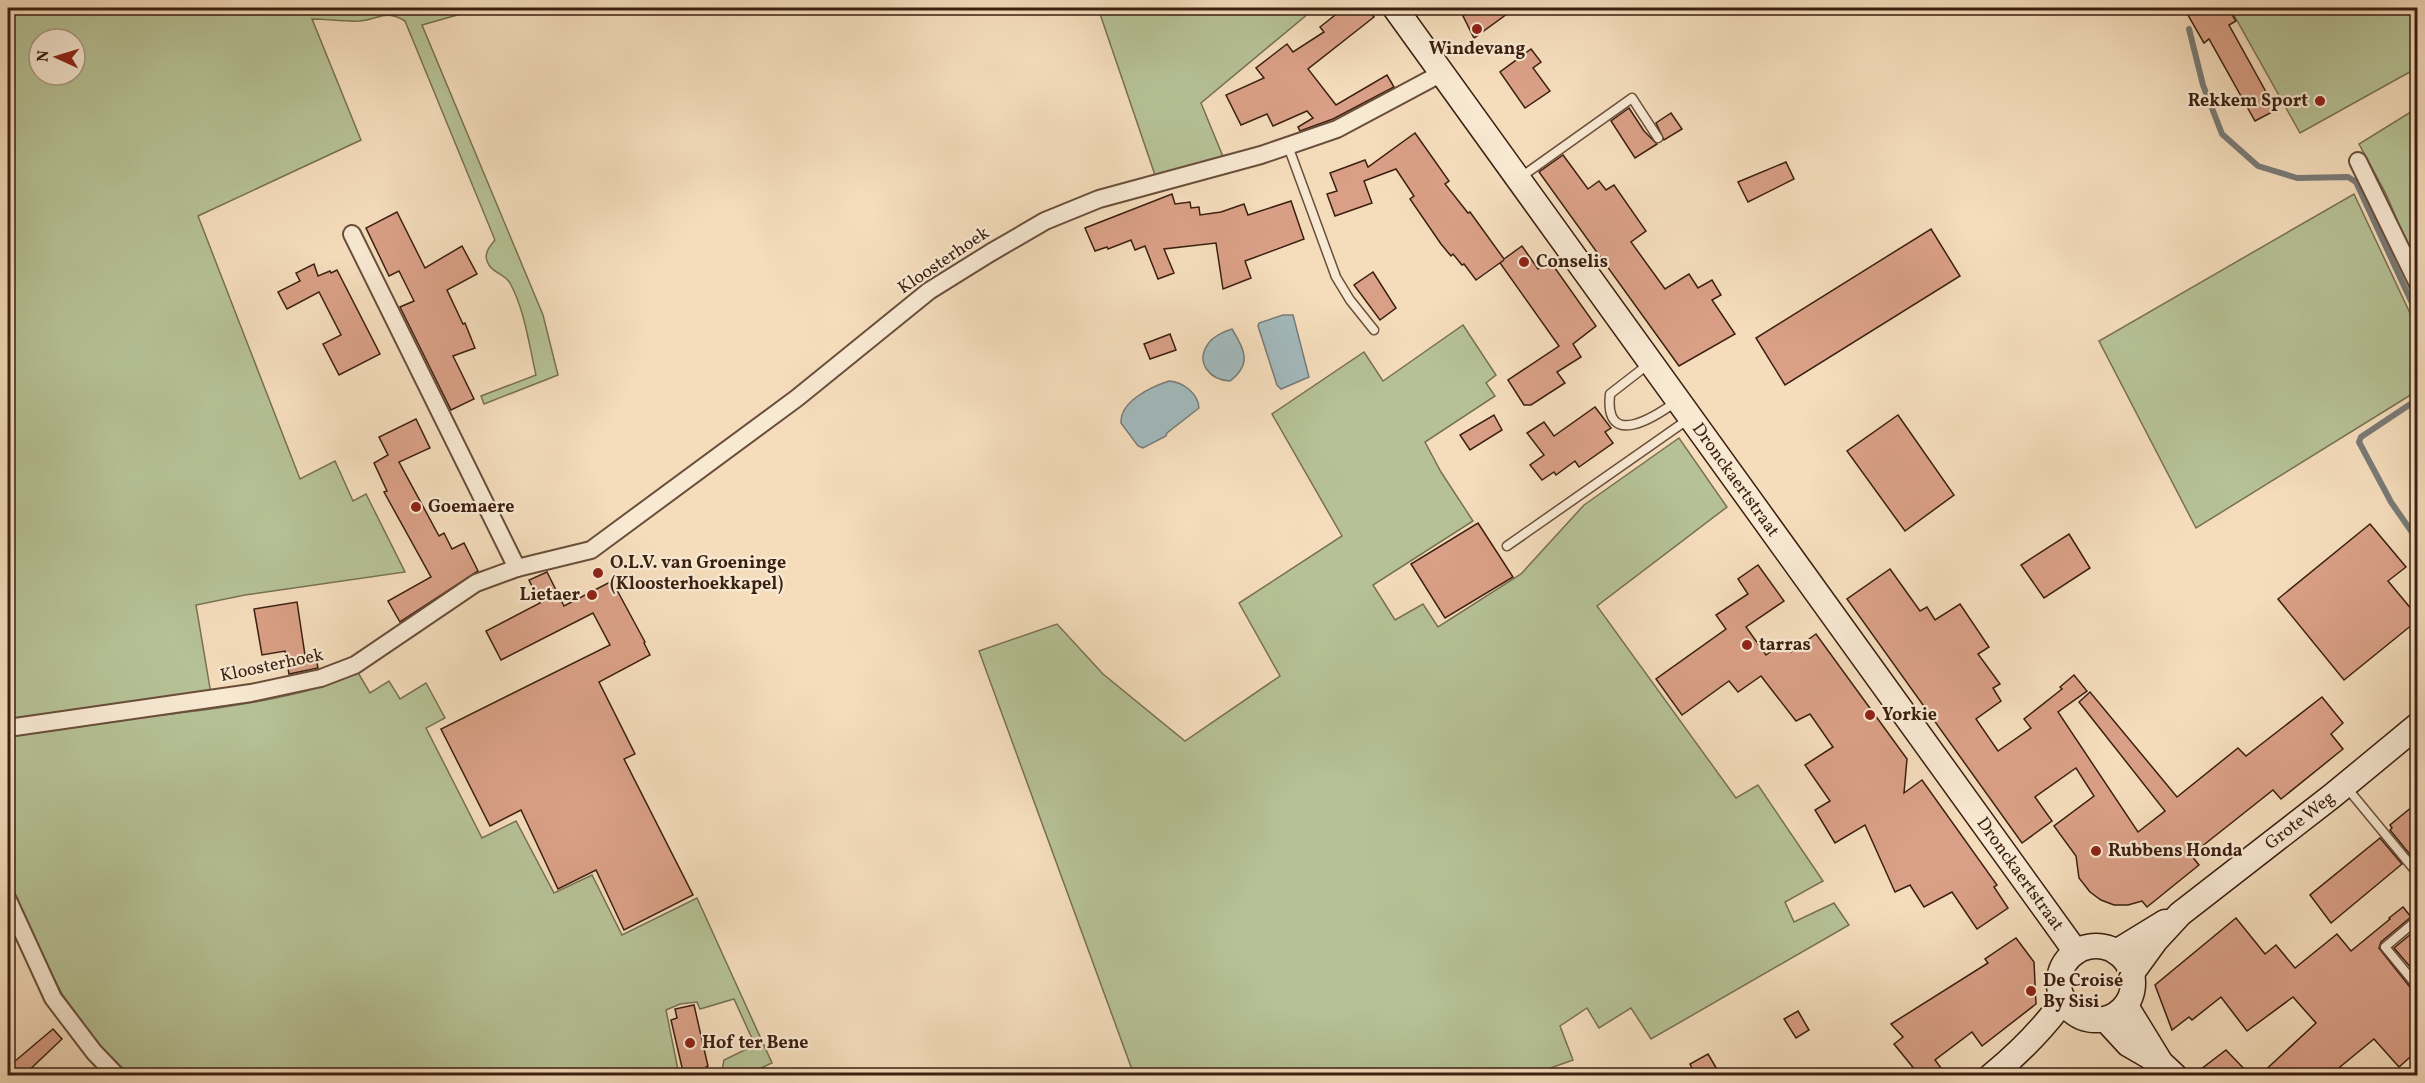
<svg xmlns="http://www.w3.org/2000/svg" width="2425" height="1083" viewBox="0 0 2425 1083" font-family="Vollkorn,serif">
  <style>
    .green { fill: #b6c296; stroke: #787053; stroke-width: 1.5; fill-rule: evenodd }
    .water { fill: #a2b9bc; stroke: #797b77; stroke-width: 1.5 }
    .lines { fill: none; stroke-linecap: round; stroke-linejoin: round }
    .stream { stroke: #797b77; stroke-width: 6 }
    .building { fill: #daa087; stroke: #3b1f10; stroke-width: 1.5 }
    .service-casing { stroke: #6a4e3b; stroke-width: 11 }
    .minor-casing { stroke: #6a4e3b; stroke-width: 20 }
    .secondary-casing { stroke: #3b1f10; stroke-width: 27 }
    .service { stroke: #f8e9d3; stroke-width: 8 }
    .minor { stroke: #f8e9d3; stroke-width: 16 }
    .secondary { stroke: #f8e9d3; stroke-width: 24 }
    .poi-dot { fill: #8f2418; stroke: #f8e9d3; stroke-width: 2 }
    .labels { text-anchor: middle; dominant-baseline: central; stroke-width: 4.5; stroke-linejoin: round; paint-order: stroke }
    .poi-label { font-size: 18px; font-weight: bold; fill: #3b1f10; stroke: #f8e9d3; text-anchor: start }
    .street-label { font-size: 18px; fill: #3b1f10; stroke: #f8e9d3 }
  </style>
  <rect width="100%" height="100%" fill="#f5ddbc"/>
  <filter id="stains"><feTurbulence type="fractalNoise" baseFrequency=".00333" numOctaves="4"/><feColorMatrix values="0 0 0 0 .2 0 0 0 0 .09 0 0 0 0 .02 0 0 0 .5 -.17"/></filter>
  <radialGradient id="worn" r=".72"><stop offset=".6" stop-color="#630" stop-opacity="0"/><stop offset="1" stop-color="#630" stop-opacity=".3"/></radialGradient>
  <g class="green">
    <path d="M8,8H482L422,25L543,315L558,375L484,404L481,396L536,375C529,345 525,311 510,283C504,273 491,273 487,261C484,253 490,246 495,240L405,21C386,9 379,19 360,21C345,22 328,19 312,19L361,140L198,216L300,479L335,461L353,501L366,494L405,572L245,595L196,605L211,694L8,721ZM39,39H75V75H39Z"/>
    <polygon points="1098,8 1315,8 1201,103 1224,159 1155,175"/>
    <polygon points="2230,8 2417,8 2417,68 2300,133"/>
    <polygon points="2417,108 2417,267 2386,194 2359,144"/>
    <polygon points="2354,194 2417,328 2417,391 2196,528 2099,341"/>
    <polygon points="1463,325 1496,375 1486,383 1495,396 1425,442 1441,472 1473,521 1373,585 1395,620 1423,604 1438,627 1521,574 1584,505 1679,438 1727,507 1597,606 1736,798 1758,785 1823,881 1785,902 1794,922 1834,903 1849,925 1651,1039 1631,1008 1599,1028 1587,1008 1560,1026 1573,1060 1531,1075 1134,1075 979,651 1057,624 1103,674 1185,741 1280,676 1239,603 1342,536 1272,414 1364,352 1383,381"/>
    <path d="M357,671L370,693L389,681L400,699L426,683L445,718L426,728L482,838L516,821L554,893L592,875L622,935L697,898L772,1063L746,1075H721L724,1060L755,1045L734,999L700,1009L697,1002L680,1004L666,1010L679,1075H129L99,1045L62,994L8,886V735C105,717 205,716 302,692C321,688 339,678 357,671Z"/>
  </g>
  <g class="water">
    <polygon points="1283,315 1293,315 1309,377 1281,389 1277,385 1258,326 1259,323"/>
    <path d="M1232,329C1245,350 1252,364 1230,381C1210,380 1195,363 1208,344C1212,337 1225,331 1232,329Z"/>
    <path d="M1169,381C1183,382 1198,393 1199,408L1167,433L1166,436L1143,448L1138,446L1121,423C1120,401 1151,387 1169,381Z"/>
  </g>
  <g class="lines">
    <g class="stream">
      <polyline points="2189,29 2203,85 2222,134 2258,166 2297,178 2348,177 2356,182 2418,316"/>
      <polyline points="2418,399 2361,437 2359,442 2391,502 2418,541"/>
    </g>
  </g>
  <g class="building">
    <polygon points="1344,8 1366,8 1374,17 1308,69 1336,105 1387,75 1394,87 1333,119 1300,131 1298,127 1313,118 1307,111 1273,126 1267,114 1241,125 1226,95 1264,78 1256,68 1287,44 1293,52 1324,32 1320,27"/>
    <polygon points="1475,8 1515,8 1474,38 1463,16"/>
    <polygon points="2184,8 2228,8 2236,21 2229,25 2276,110 2255,121 2209,39 2204,43"/>
    <polygon points="1531,49 1541,62 1533,68 1550,91 1525,108 1500,72"/>
    <polygon points="1629,108 1644,131 1657,144 1635,158 1611,121"/>
    <polygon points="1671,113 1682,129 1664,140 1656,123"/>
    <polygon points="1415,133 1449,181 1445,184 1468,213 1470,212 1504,259 1522,246 1538,269 1550,261 1596,326 1573,344 1581,357 1557,372 1565,383 1531,405 1524,405 1508,380 1559,346 1500,263 1504,260 1476,280 1464,264 1462,265 1453,254 1451,256 1441,244 1410,199 1414,196 1396,169 1364,181 1372,203 1335,216 1327,194 1337,191 1330,173 1365,160 1368,167"/>
    <polygon points="1563,155 1588,189 1599,181 1606,190 1614,185 1646,231 1631,242 1665,289 1689,274 1698,288 1712,280 1721,295 1712,300 1735,334 1679,366 1539,172"/>
    <polygon points="1786,162 1794,179 1748,202 1738,182"/>
    <polygon points="1172,194 1175,204 1190,202 1191,208 1199,207 1200,215 1221,212 1244,204 1248,215 1291,201 1304,239 1245,261 1251,278 1223,289 1216,243 1164,249 1174,273 1158,279 1145,246 1135,250 1131,240 1108,249 1107,247 1095,251 1085,228"/>
    <polygon points="397,212 425,268 462,246 477,274 447,290 463,324 465,323 475,348 453,356 474,399 451,410 400,307 414,301 399,271 389,276 366,228"/>
    <polygon points="1931,229 1960,276 1785,385 1756,338"/>
    <polygon points="314,264 318,276 330,271 331,273 337,270 380,354 339,375 323,344 341,335 319,292 287,309 278,292 300,281 296,273"/>
    <polygon points="1373,272 1396,308 1380,320 1354,285"/>
    <polygon points="1170,334 1176,350 1150,359 1144,344"/>
    <polygon points="1595,407 1611,428 1605,432 1613,443 1579,467 1575,461 1556,475 1554,472 1542,480 1530,465 1544,455 1527,433 1544,422 1554,436"/>
    <polygon points="1494,415 1502,430 1470,450 1460,435"/>
    <polygon points="1898,415 1954,495 1905,531 1847,451"/>
    <polygon points="416,419 430,448 399,462 439,536 444,533 452,549 464,543 478,571 400,622 388,601 431,577 384,492 387,491 374,463 388,455 379,437"/>
    <polygon points="1478,523 1513,577 1445,618 1411,564"/>
    <polygon points="2370,524 2406,567 2388,581 2418,617 2418,620 2344,680 2278,599"/>
    <polygon points="2069,534 2090,568 2044,598 2021,565"/>
    <polygon points="1758,565 1784,601 1746,627 1766,655 1784,642 1791,652 1816,634 1907,759 1904,793 1922,780 1997,885 1994,887 2008,908 1977,929 1952,892 1924,907 1910,885 1895,892 1865,825 1835,843 1815,810 1830,801 1805,765 1833,747 1810,714 1796,721 1761,676 1738,692 1729,681 1682,715 1656,679 1726,629 1716,615 1748,594 1738,579"/>
    <polygon points="1890,569 1920,611 1927,607 1935,620 1960,604 1989,647 1978,654 2000,684 1993,688 2001,701 1976,719 1998,751 2031,728 2024,719 2062,689 2060,687 2074,675 2087,691 2058,712 2138,832 2165,811 2079,702 2090,692 2177,797 2238,748 2246,756 2322,697 2343,723 2331,734 2343,749 2281,799 2273,790 2191,855 2199,865 2147,907 2142,901 2128,905 2114,905 2101,900 2090,892 2079,878 2076,856 2054,826 2094,796 2076,768 2035,797 2052,821 2022,843 1847,599"/>
    <polygon points="547,572 564,606 612,581 645,642 644,643 650,655 599,682 635,754 624,759 693,895 624,930 596,870 558,889 521,810 490,826 441,729 610,645 593,613 501,660 486,631 540,603 529,580"/>
    <polygon points="297,602 305,655 315,653 318,668 289,674 285,651 262,655 254,609"/>
    <polygon points="2418,802 2418,852 2412,857 2390,830 2392,828 2390,825"/>
    <polygon points="2380,838 2402,864 2331,923 2310,895"/>
    <polygon points="2403,907 2411,917 2381,942 2379,948 2413,991 2418,993 2418,1050 2399,1067 2374,1039 2329,1076 2259,1076 2316,1023 2293,997 2247,1031 2221,997 2192,1020 2189,1017 2172,1030 2155,985 2236,918 2265,954 2276,945 2295,968 2337,934 2351,951 2390,919 2389,918"/>
    <polygon points="2418,928 2418,976 2394,948"/>
    <polygon points="2016,938 2034,962 2036,1004 1982,1046 1972,1032 1935,1060 1947,1076 1920,1076 1894,1044 1903,1037 1891,1024 1988,963 1985,959"/>
    <polygon points="694,1005 708,1066 706,1067 708,1076 684,1076 671,1020 677,1018 675,1009"/>
    <polygon points="1798,1011 1809,1030 1796,1038 1784,1019"/>
    <polygon points="53,1029 62,1039 23,1076 8,1076 8,1067"/>
    <polygon points="2226,1050 2251,1076 2192,1076"/>
    <polygon points="1708,1054 1721,1076 1696,1076 1690,1064"/>
  </g>
  <g class="lines">
    <defs>
      <g id="service">
        <polyline points="1288,146 1336,277 1350,300 1374,330"/>
        <polyline points="1521,177 1632,98 1658,138"/>
        <path d="M1650,363L1610,394C1604,450 1655,417 1677,401"/>
        <polyline points="1507,546 1690,418"/>
        <polyline points="2347,788 2418,874"/>
        <polyline points="2418,919 2385,947 2418,987"/>
      </g>
      <g id="minor">
        <polyline points="2358,161 2418,284"/>
        <polyline points="352,234 517,568"/>
        <polyline points="8,728 251,693 321,678 355,665 476,583 517,568 591,550 797,398 929,291 990,253 1045,221 1099,199 1261,155 1337,129 1442,73"/>
        <polyline points="8,900 53,998 94,1052 117,1076"/>
      </g>
      <g id="secondary">
        <path id="s1" d="M1395,8L2076,952"/>
        <circle cx="2096" cy="983" r="37"/>
        <polyline points="2116,952 2165,922"/>
        <path id="s2" d="M2132,973L2156,940L2180,914L2332,796L2418,725"/>
        <polyline points="2126,1006 2161,1063 2175,1076"/>
        <polyline points="2105,1019 2128,1044 2159,1062"/>
        <path d="M1991,1076C2019,1053 2043,1029 2064,1000"/>
      </g>
    </defs>
    <use href="#service" class="service-casing"/>
    <use href="#minor" class="minor-casing"/>
    <use href="#secondary" class="secondary-casing"/>
    <use href="#service" class="service"/>
    <use href="#minor" class="minor"/>
    <use href="#secondary" class="secondary"/>
  </g>
  <g class="poi-dot">
    <circle cx="1477" cy="29" r="6"/>
    <circle cx="2320" cy="101" r="6"/>
    <circle cx="1524" cy="262" r="6"/>
    <circle cx="416" cy="507" r="6"/>
    <circle cx="598" cy="573" r="6"/>
    <circle cx="592" cy="595" r="6"/>
    <circle cx="1747" cy="645" r="6"/>
    <circle cx="1870" cy="715" r="6"/>
    <circle cx="2096" cy="851" r="6"/>
    <circle cx="2031" cy="991" r="6"/>
    <circle cx="690" cy="1043" r="6"/>
  </g>
  <g class="labels">
    <g class="poi-label">
      <text x="1477" y="49" text-anchor="middle">Windevang</text>
      <text x="2308" y="101" text-anchor="end">Rekkem Sport</text>
      <text x="1536" y="262">Conselis</text>
      <text x="428" y="507">Goemaere</text>
      <text x="610" y="563">O.L.V. van Groeninge<tspan x="610" dy="21">(Kloosterhoekkapel)</tspan></text>
      <text x="580" y="595" text-anchor="end">Lietaer</text>
      <text x="1759" y="645">tarras</text>
      <text x="1882" y="715">Yorkie</text>
      <text x="2108" y="851">Rubbens Honda</text>
      <text x="2043" y="981">De Croisé<tspan x="2043" dy="21">By Sisi</tspan></text>
      <text x="702" y="1043">Hof ter Bene</text>
    </g>
    <g class="street-label">
      <text transform="translate(944 261) rotate(-34)">Kloosterhoek</text>
      <text stroke="none"><textPath href="#s1" startOffset="582">Dronckaertstraat</textPath></text>
      <text transform="translate(272 666) rotate(-12)">Kloosterhoek</text>
      <text stroke="none"><textPath href="#s2" startOffset="228">Grote Weg</textPath></text>
      <text stroke="none"><textPath href="#s1" startOffset="1068">Dronckaertstraat</textPath></text>
    </g>
  </g>
  <rect width="2425" height="1083" fill="none" stroke="#f5ddbc" stroke-width="30"/>
  <rect x="9" y="9" width="2407" height="1065" fill="none" stroke="#3b1f10" stroke-width="3"/>
  <rect x="15" y="15" width="2395" height="1053" fill="none" stroke="#3b1f10" stroke-width="1.5"/>
  <g transform="translate(57 57) rotate(274)"><circle r="28" fill="#f8e9d3" stroke="#ac9885" stroke-width="1.5"/>
  <path d="M0-4.5L10 22L0 15L-10 22Z" fill="#8f2418"/>
  <text y="-9" font-size="16" font-weight="bold" text-anchor="middle" fill="#3b1f10">N</text>
  </g>
  <rect width="100%" height="100%" filter="url(#stains)"/>
  <rect width="100%" height="100%" fill="url(#worn)"/>
</svg>
